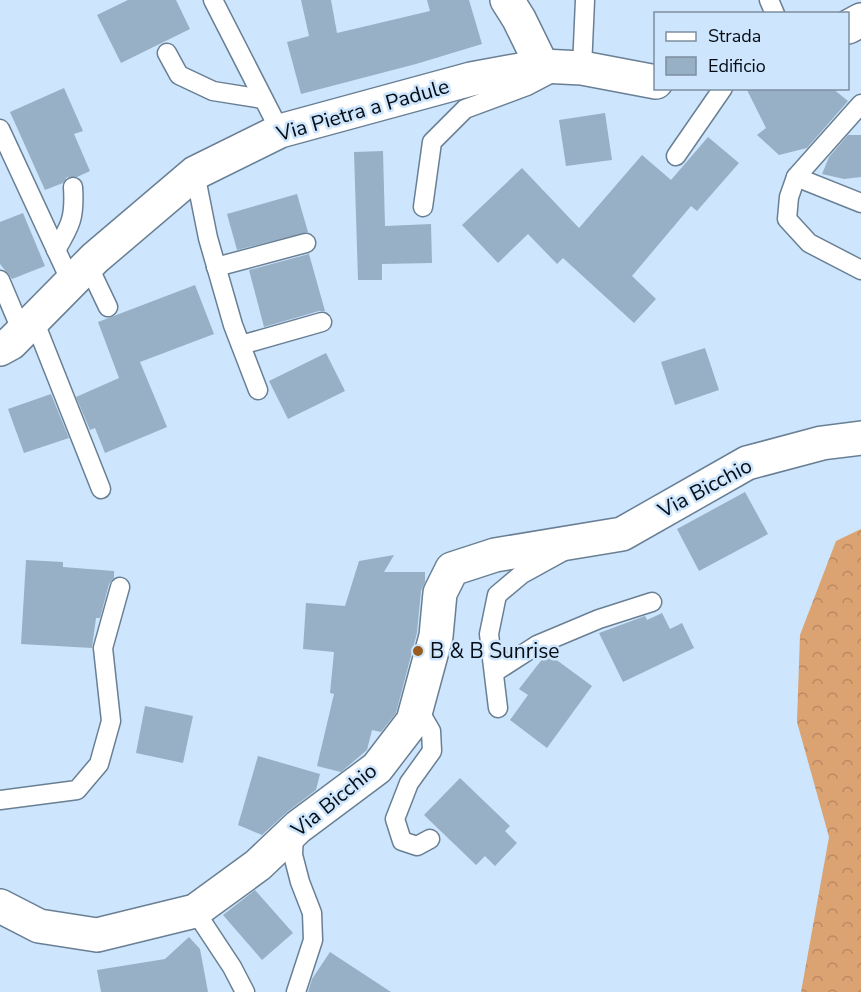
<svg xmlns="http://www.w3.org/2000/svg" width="861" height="992" viewBox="0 0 861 992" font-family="'Nunito Sans',sans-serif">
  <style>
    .forest { fill: url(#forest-crowns) }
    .building { fill: #98b0c6 }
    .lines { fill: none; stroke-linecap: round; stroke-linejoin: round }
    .lane-casing { stroke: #697f94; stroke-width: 21 }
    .street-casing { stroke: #697f94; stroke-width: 36 }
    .lane { stroke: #fff; stroke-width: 18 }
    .street { stroke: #fff; stroke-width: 33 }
    .poi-dot { fill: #995b20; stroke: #cde6fd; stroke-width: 2 }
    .labels { text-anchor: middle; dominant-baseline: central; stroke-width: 5; stroke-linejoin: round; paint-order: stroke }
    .street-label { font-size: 21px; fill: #050c14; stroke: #cde6fd }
    .poi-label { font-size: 21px; fill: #050c14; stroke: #cde6fd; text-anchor: start }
  </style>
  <defs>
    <pattern id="forest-crowns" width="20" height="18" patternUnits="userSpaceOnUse" patternTransform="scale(1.5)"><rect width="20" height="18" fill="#dba272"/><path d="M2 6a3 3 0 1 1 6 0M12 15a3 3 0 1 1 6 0" fill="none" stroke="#ba8a62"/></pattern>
  </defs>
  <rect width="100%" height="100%" fill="#cde6fd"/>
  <polygon class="forest" points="861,529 861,992 801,992 829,837 797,722 800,635 836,541"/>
  <g class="building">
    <polygon points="128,0 176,0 190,29 121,63 97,15"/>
    <polygon points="301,0 331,0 337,33 430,11 427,0 469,0 482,44 416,64 301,94 287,42 309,36"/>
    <polygon points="64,88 83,131 74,134 90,171 77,177 67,177 63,183 45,190 10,112"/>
    <polygon points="746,88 832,88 848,101 807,148 779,155 757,135 766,128"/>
    <polygon points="605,113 612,160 566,166 559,120"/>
    <polygon points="848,135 861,135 861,177 844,179 822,174 829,157"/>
    <polygon points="708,137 739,163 697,211 691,206 632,276 656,299 634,323 563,258 557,264 528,234 498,263 462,225 522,168 579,228 642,155 671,180"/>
    <polygon points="383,151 385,226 431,224 432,263 382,264 382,280 358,280 354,152"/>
    <polygon points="297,194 308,232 237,250 227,214"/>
    <polygon points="23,213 45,266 12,279 0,264 0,222"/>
    <polygon points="309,254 325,311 319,311 264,327 249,270"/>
    <polygon points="195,285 214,334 140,362 167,427 105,453 95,428 90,430 76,397 119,378 98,322"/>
    <polygon points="705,348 719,390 675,405 661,362"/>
    <polygon points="326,353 345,391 288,419 269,381"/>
    <polygon points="51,394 69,438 24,453 8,409"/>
    <polygon points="745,492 768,534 699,571 677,529"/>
    <polygon points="394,555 384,572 425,572 425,582 421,591 417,633 396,713 381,732 372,730 367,750 341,772 317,766 334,694 330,693 334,652 303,649 306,603 345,606 359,561"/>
    <polygon points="26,560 63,562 63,567 114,571 114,578 109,584 100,618 96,618 92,648 21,644"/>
    <polygon points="662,613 670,629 682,623 694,648 623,682 599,633 645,616 647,620"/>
    <polygon points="547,653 592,686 547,748 510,720 528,695 519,689"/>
    <polygon points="145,706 193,716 183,763 136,753"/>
    <polygon points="258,756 320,774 316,790 287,812 262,835 238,825"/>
    <polygon points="460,778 510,826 505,831 517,843 495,866 485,856 476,865 424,815"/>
    <polygon points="255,890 293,933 262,960 223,915"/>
    <polygon points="189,937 200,949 208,992 101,992 97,970 165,959"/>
    <polygon points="330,952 391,992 308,992 312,979"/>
  </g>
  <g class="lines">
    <defs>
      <g id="lane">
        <polyline points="213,0 280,131"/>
        <polyline points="769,0 775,14"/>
        <polyline points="167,53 179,75 213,91 263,99"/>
        <polyline points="582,68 585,0"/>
        <polyline points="861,104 796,177 861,203"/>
        <polyline points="0,129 71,282"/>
        <polyline points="676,156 723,88"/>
        <polyline points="195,173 208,238 233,325 258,390"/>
        <polyline points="796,177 789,197 787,219 809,243 861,270"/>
        <polyline points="423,207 432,142 465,109 527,86 548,75"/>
        <path d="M56,250C71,225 75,217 73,187"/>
        <polyline points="88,265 108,307"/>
        <polyline points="216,267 306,243"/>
        <polyline points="0,280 22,332"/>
        <polyline points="34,320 101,489"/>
        <polyline points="241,345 322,322"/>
        <polyline points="495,672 537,645 599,619 652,602"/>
        <polyline points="417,707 431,731 432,751 409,783 395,819 402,841 417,846 430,839"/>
        <polyline points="498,708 489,634 497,595 522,574 562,552"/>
        <polyline points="0,800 77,790 99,764 111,721 103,648 120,587"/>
        <polyline points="294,832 293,855 300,882 312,913 313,940 296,992"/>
        <polyline points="195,911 232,967 245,992"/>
      </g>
      <g id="street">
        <polyline points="507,0 519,19 542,66"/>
        <polyline points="848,27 861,20"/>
        <polyline points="0,349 11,343 95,258 195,173 280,131 471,79 542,66 582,68 656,82"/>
        <polyline points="0,906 39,926 97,935 195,911 258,865 298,827 377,768 413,721 436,636 440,593 452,569 495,555 622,534 747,463 822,443 861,438"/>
      </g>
    </defs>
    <use href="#lane" class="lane-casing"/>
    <use href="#street" class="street-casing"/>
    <use href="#lane" class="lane"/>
    <use href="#street" class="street"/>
  </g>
  <circle class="poi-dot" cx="418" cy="651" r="6"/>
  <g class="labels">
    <g class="street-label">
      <text transform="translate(363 110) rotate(-16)">Via Pietra a Padule</text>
      <text transform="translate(705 488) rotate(-28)">Via Bicchio</text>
      <text transform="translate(334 800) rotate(-39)">Via Bicchio</text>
    </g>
    <g class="poi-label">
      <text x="430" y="651">B &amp; B Sunrise</text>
    </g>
  </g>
  <rect x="654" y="12" width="195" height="78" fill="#cde6fd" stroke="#7d8fa0" stroke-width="1.5"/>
  <rect x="666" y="32" width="30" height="9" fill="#ffffff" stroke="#7d8fa0" stroke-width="1.5"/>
  <text x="708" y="42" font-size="18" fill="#050c14">Strada</text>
  <rect x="666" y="57" width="30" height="18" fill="#98b0c6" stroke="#7d8fa0" stroke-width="1.5"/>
  <text x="708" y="72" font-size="18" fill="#050c14">Edificio</text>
</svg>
